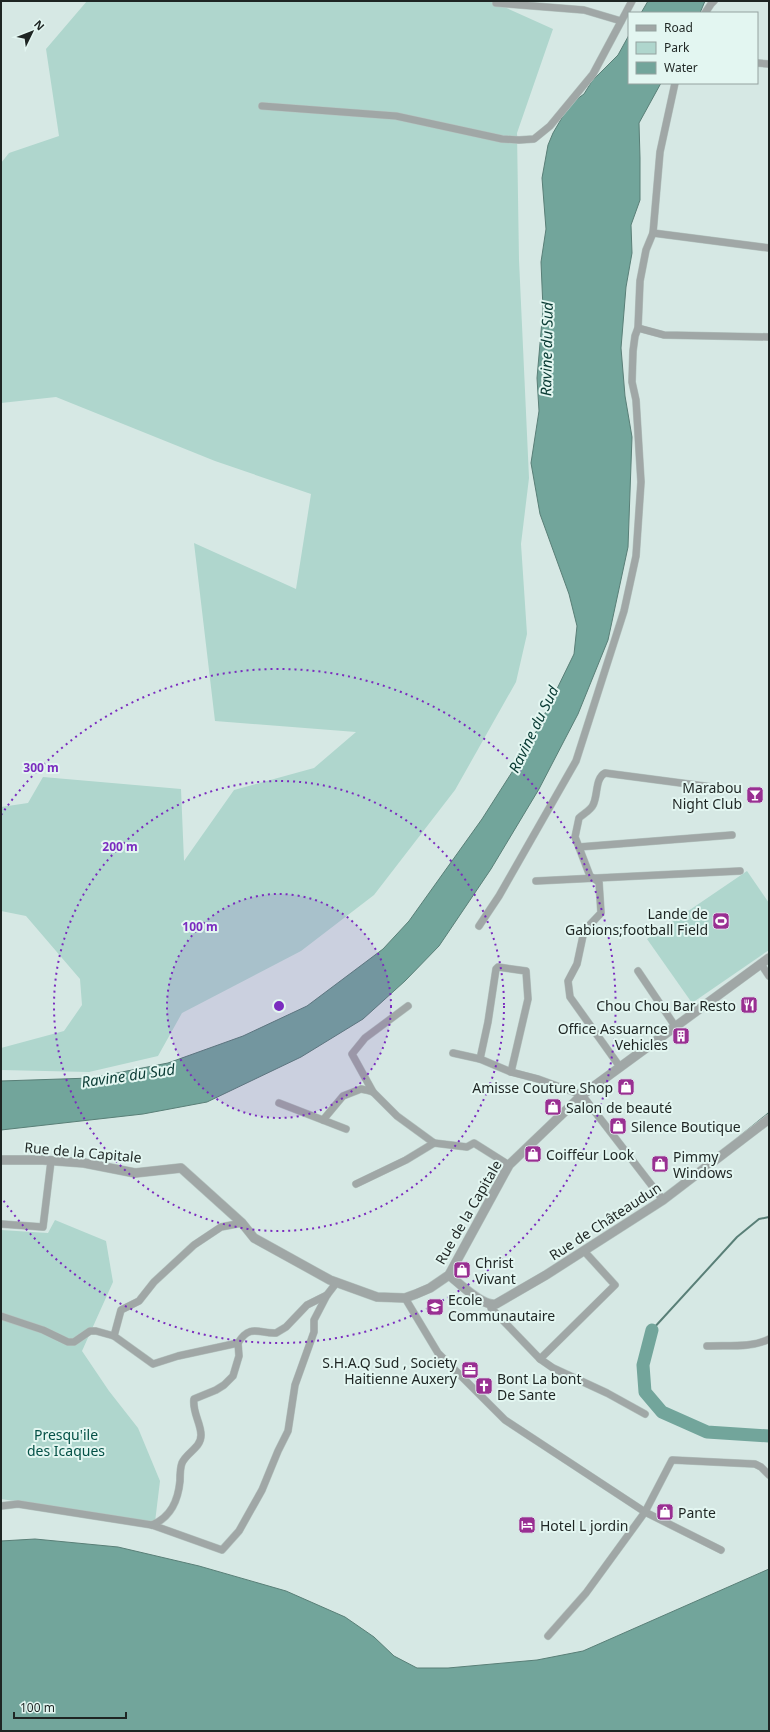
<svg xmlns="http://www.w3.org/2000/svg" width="770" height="1732" viewBox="0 0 770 1732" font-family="'Noto Sans',sans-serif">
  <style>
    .green { fill: #afd6cd }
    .water { fill: #72a59b; stroke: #597f77 }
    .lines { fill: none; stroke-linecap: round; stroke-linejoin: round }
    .stream { stroke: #597f77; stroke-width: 2 }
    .river { stroke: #72a59b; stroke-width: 13 }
    .minor-casing { stroke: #b5c5c1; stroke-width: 8 }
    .tertiary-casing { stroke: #b5c5c1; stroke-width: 10 }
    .minor { stroke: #a0a7a6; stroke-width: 7 }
    .tertiary { stroke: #a0a7a6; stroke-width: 9 }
    .ring { fill: none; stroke: #7b2cbf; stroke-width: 2; stroke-dasharray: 2 4 }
    .labels { text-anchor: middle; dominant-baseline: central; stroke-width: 4; stroke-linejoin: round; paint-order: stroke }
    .poi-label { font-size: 14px; fill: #1e2523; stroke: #e3f6f1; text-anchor: start }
    .street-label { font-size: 14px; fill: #1e2523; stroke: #e3f6f1 }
    .park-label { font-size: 14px; fill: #045046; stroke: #e3f6f1 }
    .water-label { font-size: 15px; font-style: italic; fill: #093a33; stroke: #e3f6f1 }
    .centre { fill: #7b2cbf; stroke: #e3f6f1; stroke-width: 2 }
    .ring-label { font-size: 12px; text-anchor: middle; font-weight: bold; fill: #7b2cbf; stroke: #e3f6f1; stroke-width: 4; stroke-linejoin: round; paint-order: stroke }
  </style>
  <rect width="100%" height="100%" fill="#d6e8e4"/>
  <g class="green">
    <polygon points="87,1 491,1 553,29 517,133 519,260 529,478 521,544 527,634 516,682 455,790 374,895 301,951 182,1013 158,1056 89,1072 1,1070 1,1048 64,1031 82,1005 80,979 26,916 1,911 1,807 28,803 43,777 181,789 184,861 234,790 314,768 356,732 215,721 194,543 296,589 311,494 215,461 56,397 1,403 1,163 9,153 59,136 46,49"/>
    <polygon points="747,871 769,903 769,950 692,1003 647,939"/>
    <polygon points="55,1220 106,1241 113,1282 82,1351 109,1391 138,1428 160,1481 155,1522 1,1499 1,1230 48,1233"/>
  </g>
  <g class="water">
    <polygon points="648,1 705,1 700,13 641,13"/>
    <polygon points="629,35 629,83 661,83 639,123 640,158 640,200 631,225 632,253 626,287 621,348 625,396 632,437 628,547 608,640 578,714 539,789 491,869 439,946 405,981 363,1019 301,1057 207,1102 143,1114 1,1130 1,1081 91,1078 168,1063 243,1036 307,1006 383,949 409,921 482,819 530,744 574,654 577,626 569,594 540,514 531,463 539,411 537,378 543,309 541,262 546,229 542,178 548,145 553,133 570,104 584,94 592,81 618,55"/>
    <polygon points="35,1539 118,1547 199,1566 286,1591 345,1617 374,1637 394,1656 417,1668 448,1668 537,1660 583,1651 769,1569 769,1731 1,1731 1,1541"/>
  </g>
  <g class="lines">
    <g class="stream">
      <polyline points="737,1139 769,1113"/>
      <polyline points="652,1330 737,1237 759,1219 769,1217"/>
    </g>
    <polyline class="river" points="652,1330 643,1365 645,1392 662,1412 707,1432 769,1436"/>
    <defs>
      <g id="minor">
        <polyline points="496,3 584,10 621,21"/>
        <polyline points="705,13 711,4 714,1"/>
        <polyline points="757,63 769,64"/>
        <polyline points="262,106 396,116 502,139 519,140 534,139 550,126 593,74 632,1"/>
        <polyline points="653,233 769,248"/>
        <polyline points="638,328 664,335 769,337"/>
        <polyline points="579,847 732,835"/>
        <polyline points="536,881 740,871"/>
        <polyline points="479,926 499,896 576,761 624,611 636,556 641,482 636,400 632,382 633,351 635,336 638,328 640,281 646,250 653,233 660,152 675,83"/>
        <polyline points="761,964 769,976"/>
        <polyline points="638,971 675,1026"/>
        <polyline points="453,1053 480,1059 511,1072 538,1079 582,1095 663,1200"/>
        <polyline points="480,1059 488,1022 496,969 498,967 526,971 528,999 511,1072"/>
        <path d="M620,1067L570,997L568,981L577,964L584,931L601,913L599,882L590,876L575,837L579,818C583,814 591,810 593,805C598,796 595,778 605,773L719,788"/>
        <polyline points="373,1092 352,1054 365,1038 408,1006"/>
        <polyline points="279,1103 346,1129"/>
        <polyline points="323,1120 343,1096 361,1089 366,1090 373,1092 397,1116 434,1143 467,1147 474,1143 509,1165"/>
        <polyline points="356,1184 406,1160 434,1143"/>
        <polyline points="1,1224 43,1227 51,1161"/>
        <polyline points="405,1298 438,1353 505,1420 645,1512 721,1550"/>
        <polyline points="492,1305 491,1308 540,1359 553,1368 607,1393 645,1414"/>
        <polyline points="1,1316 43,1330 68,1342 74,1342 90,1331 96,1331 114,1336 153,1364 178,1356 238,1343"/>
        <polyline points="114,1336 121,1310 139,1301 154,1282 194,1245 221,1227 242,1223"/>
        <path d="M707,1346C727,1345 752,1348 769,1339"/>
        <polyline points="540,1359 615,1285 584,1251"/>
        <polyline points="1,1506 18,1504 152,1525 222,1550 239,1531 262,1490 278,1451 288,1431 295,1385 314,1332 314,1320 327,1295 337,1282"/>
        <path d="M152,1525C171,1517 178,1501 180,1481C180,1475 180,1468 182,1463C187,1452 201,1448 201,1435C201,1423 192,1412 194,1399L216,1390L224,1385L233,1376L239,1356L238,1343C250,1323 260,1334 276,1333L286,1327L307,1305L327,1295"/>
        <polyline points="548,1636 586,1593 645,1512 672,1460 755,1464 761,1467 769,1475"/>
      </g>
      <g id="tertiary">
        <polyline points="1,1160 43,1160 84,1163 135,1173 181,1168 242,1223 254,1238 330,1280 377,1297 405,1298 416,1294 430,1288 449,1275 509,1165 582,1095 769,958"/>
        <path d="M449,1275C460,1284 483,1307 496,1304L546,1275L663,1200L769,1119"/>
      </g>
    </defs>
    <use href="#minor" class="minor-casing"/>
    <use href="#tertiary" class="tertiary-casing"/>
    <use href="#minor" class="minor"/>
    <use href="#tertiary" class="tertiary"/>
  </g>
  <circle cx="279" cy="1006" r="112" fill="#7b2cbf" fill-opacity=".12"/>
  <g class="ring">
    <circle cx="279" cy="1006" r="112"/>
    <circle cx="279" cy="1006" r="225"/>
    <path d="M1 815A337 337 0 1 1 1 1197"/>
  </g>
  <defs>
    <symbol id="bar-square" viewBox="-11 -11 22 22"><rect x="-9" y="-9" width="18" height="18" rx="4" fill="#992f92" stroke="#e3f6f1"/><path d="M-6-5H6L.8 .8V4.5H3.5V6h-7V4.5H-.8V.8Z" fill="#fff"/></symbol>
    <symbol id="stadium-square" viewBox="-11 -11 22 22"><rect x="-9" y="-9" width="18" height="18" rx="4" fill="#992f92" stroke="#e3f6f1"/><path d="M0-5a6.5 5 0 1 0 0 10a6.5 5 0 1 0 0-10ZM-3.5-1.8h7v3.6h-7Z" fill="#fff"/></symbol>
    <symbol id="restaurant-square" viewBox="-11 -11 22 22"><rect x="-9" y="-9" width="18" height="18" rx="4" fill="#992f92" stroke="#e3f6f1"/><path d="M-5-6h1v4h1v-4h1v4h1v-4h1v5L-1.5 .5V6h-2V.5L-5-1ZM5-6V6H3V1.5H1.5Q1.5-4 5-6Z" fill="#fff"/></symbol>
    <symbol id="building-square" viewBox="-11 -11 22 22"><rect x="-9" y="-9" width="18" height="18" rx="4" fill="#992f92" stroke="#e3f6f1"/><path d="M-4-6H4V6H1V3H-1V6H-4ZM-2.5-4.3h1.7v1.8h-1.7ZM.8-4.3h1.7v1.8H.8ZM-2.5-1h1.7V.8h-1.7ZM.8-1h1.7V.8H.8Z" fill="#fff"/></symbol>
    <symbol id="shop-square" viewBox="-11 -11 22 22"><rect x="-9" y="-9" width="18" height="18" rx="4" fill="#992f92" stroke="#e3f6f1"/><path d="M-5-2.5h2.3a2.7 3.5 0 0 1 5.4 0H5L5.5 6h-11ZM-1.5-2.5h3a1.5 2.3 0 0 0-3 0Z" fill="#fff"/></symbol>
    <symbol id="school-square" viewBox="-11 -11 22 22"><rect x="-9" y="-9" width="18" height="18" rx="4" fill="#992f92" stroke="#e3f6f1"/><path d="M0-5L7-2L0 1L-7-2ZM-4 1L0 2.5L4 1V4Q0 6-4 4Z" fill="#fff"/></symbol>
    <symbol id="office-square" viewBox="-11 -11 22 22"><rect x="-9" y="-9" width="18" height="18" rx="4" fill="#992f92" stroke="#e3f6f1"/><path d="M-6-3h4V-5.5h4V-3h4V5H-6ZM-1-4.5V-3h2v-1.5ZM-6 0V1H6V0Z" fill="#fff"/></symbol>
    <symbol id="church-square" viewBox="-11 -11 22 22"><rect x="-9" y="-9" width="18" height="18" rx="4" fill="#992f92" stroke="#e3f6f1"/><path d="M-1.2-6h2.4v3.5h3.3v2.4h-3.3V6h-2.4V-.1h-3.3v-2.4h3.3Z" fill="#fff"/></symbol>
    <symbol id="hotel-square" viewBox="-11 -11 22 22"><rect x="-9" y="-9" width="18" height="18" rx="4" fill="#992f92" stroke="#e3f6f1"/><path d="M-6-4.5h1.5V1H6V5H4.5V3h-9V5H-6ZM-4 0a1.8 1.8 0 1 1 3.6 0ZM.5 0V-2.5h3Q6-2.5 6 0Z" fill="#fff"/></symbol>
  </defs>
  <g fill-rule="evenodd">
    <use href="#bar-square" x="745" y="785" width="20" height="20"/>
    <use href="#stadium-square" x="711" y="911" width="20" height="20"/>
    <use href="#restaurant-square" x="739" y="995" width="20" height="20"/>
    <use href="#building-square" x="671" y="1026" width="20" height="20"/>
    <use href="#shop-square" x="616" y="1077" width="20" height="20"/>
    <use href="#shop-square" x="543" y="1097" width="20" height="20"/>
    <use href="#shop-square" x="608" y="1116" width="20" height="20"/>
    <use href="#shop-square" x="523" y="1144" width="20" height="20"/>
    <use href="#shop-square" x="650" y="1154" width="20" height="20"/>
    <use href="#shop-square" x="452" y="1260" width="20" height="20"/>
    <use href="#school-square" x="425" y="1297" width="20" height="20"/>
    <use href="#office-square" x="460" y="1360" width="20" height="20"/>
    <use href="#church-square" x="474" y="1376" width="20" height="20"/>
    <use href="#shop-square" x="655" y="1502" width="20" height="20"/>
    <use href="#hotel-square" x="517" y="1515" width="20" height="20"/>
  </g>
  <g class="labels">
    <g class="poi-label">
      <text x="742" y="787" text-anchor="end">Marabou<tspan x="742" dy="16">Night Club</tspan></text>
      <text x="708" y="913" text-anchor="end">Lande de<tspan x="708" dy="16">Gabions;football Field</tspan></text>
      <text x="736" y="1005" text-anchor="end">Chou Chou Bar Resto</text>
      <text x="668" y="1028" text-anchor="end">Office Assuarnce<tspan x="668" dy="16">Vehicles</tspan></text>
      <text x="613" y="1087" text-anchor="end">Amisse Couture Shop</text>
      <text x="566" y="1107">Salon de beauté</text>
      <text x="631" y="1126">Silence Boutique</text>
      <text x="546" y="1154">Coiffeur Look</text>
      <text x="673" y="1156">Pimmy<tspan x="673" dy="16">Windows</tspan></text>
      <text x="475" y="1262">Christ<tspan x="475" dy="16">Vivant</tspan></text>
      <text x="448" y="1299">Ecole<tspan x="448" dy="16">Communautaire</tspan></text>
      <text x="457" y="1362" text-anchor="end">S.H.A.Q Sud , Society<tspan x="457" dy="16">Haitienne Auxery</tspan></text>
      <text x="497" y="1378">Bont La bont<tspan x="497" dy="16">De Sante</tspan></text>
      <text x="678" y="1512">Pante</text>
      <text x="540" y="1525">Hotel L jordin</text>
    </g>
    <g class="street-label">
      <text transform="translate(83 1152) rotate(5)">Rue de la Capitale</text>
      <text transform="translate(468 1212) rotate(-60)">Rue de la Capitale</text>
      <text transform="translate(605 1221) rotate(-33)">Rue de Châteaudun</text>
    </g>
    <g class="park-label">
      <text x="66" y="1434">Presqu'ile<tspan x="66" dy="16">des Icaques</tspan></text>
    </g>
    <g class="water-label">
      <text transform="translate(546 349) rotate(-89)">Ravine du Sud</text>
      <text transform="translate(533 729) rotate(-64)">Ravine du Sud</text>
      <text transform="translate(128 1075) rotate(-8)">Ravine du Sud</text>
    </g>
  </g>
  <circle cx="279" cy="1006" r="6" class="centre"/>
  <g class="ring-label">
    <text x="41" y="772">300 m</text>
    <text x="120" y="851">200 m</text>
    <text x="200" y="931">100 m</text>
  </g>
  <rect width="770" height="1732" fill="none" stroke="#1e2523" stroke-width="4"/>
  <rect x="628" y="12" width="130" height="72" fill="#e3f6f1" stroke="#94a29f"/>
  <rect x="636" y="25" width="20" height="6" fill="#a0a7a6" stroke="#94a29f"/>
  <text x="664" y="32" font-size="12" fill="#1e2523">Road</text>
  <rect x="636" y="42" width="20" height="12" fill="#afd6cd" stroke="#94a29f"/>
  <text x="664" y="52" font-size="12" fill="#1e2523">Park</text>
  <rect x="636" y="62" width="20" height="12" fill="#72a59b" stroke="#94a29f"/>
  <text x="664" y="72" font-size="12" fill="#1e2523">Water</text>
  <g transform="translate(32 32) rotate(47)" stroke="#e3f6f1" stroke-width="3" paint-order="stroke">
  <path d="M0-3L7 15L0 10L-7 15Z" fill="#1e2523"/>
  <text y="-6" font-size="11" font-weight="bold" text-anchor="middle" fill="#1e2523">N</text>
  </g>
  <path d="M14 1712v6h112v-6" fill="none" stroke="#1e2523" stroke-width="2"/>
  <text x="20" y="1712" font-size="12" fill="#1e2523" stroke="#e3f6f1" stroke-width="3" paint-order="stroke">100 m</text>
</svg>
